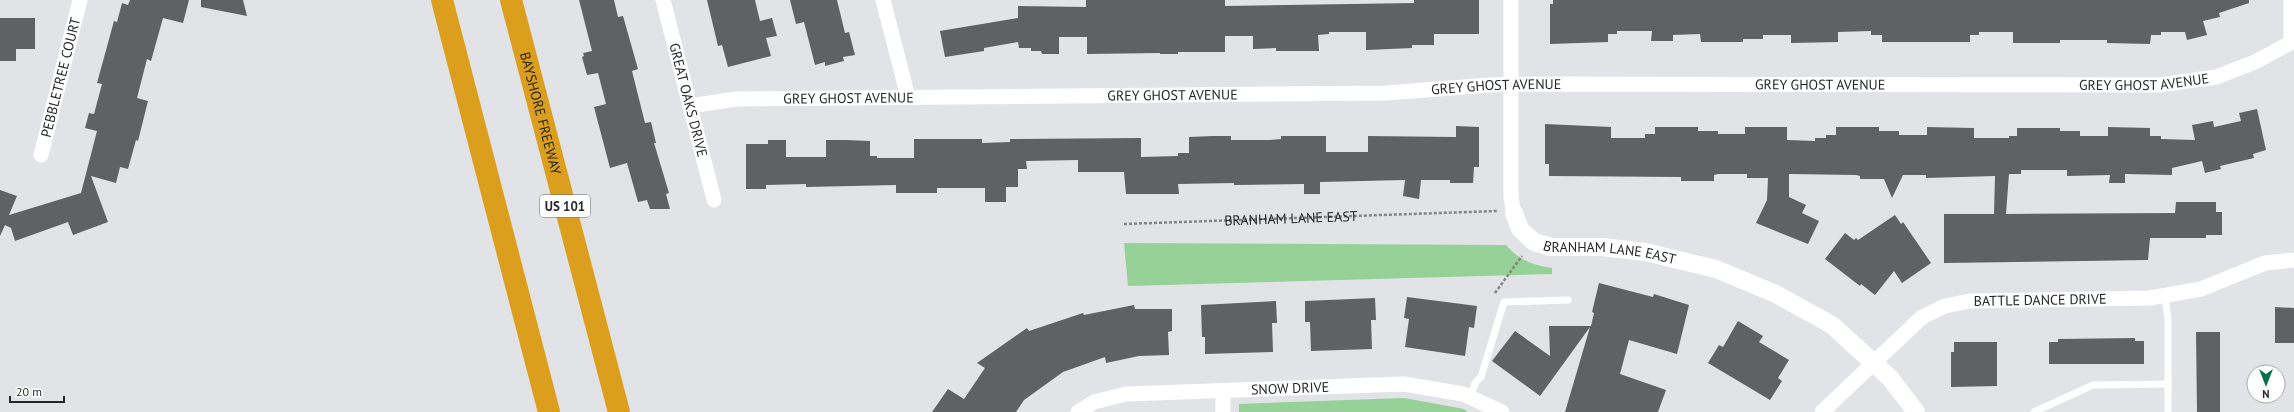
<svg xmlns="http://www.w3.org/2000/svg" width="2294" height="412" viewBox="0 0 2294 412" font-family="'PT Sans',sans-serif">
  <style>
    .green { fill: #96d198 }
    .building { fill: #606165 }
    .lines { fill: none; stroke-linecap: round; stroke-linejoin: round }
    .path { stroke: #838486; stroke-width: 2.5; stroke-dasharray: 3 2; stroke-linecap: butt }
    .service { stroke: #fff; stroke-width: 7 }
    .minor { stroke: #fff; stroke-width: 15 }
    .tertiary { stroke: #fff; stroke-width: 18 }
    .motorway { stroke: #dc9f1d; stroke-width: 22 }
    .labels { text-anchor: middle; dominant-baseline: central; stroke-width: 4; stroke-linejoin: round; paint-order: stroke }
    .shield { fill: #fff; stroke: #676868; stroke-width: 1 }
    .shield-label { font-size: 13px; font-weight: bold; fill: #262728 }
    .street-label { font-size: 14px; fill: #262728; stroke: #fff }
  </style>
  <rect width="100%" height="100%" fill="#e1e3e7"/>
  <g class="green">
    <path d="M1124,243L1506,245C1519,260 1533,265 1552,268V274L1128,286Z"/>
    <polygon points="1404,398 1464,409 1468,412 1239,412 1239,404"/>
  </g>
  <g class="building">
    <polygon points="130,0 189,0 183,23 163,18 151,61 147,59 137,98 148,101 138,141 136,140 128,169 120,167 116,183 91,176 108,222 73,235 68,222 15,241 11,228 5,225 0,236 0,190 17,196 9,215 81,193 97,131 85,128 89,113 94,114 102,84 97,83 114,21 117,22 122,3 128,5"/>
    <polygon points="201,0 243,0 247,16 201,7"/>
    <polygon points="579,0 614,0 618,17 623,16 638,69 632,71 645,123 651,122 656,143 654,143 669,193 666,194 670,209 650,209 647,200 638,202 627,163 610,168 594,107 606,104 598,73 587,75 582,57 584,56 583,53 592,51"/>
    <polygon points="707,0 755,0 760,21 772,18 777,36 766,38 771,56 728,67 722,45 718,46"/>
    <polygon points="790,0 837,0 845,33 849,32 855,55 843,57 844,61 825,66 825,62 815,65 804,22 796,24"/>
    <polygon points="1086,0 1225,0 1225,6 1414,3 1414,0 1479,0 1479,34 1434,34 1434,45 1412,45 1412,48 1366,50 1366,32 1329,32 1329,34 1318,35 1319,51 1276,51 1276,48 1253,49 1253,36 1225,36 1225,52 1178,52 1178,54 1160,54 1160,53 1087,54 1087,37 1059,37 1059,54 1042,54 1041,51 1031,51 1031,48 1019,48 1018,42 984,48 984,51 945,57 940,31 1018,18 1018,6 1086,7"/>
    <polygon points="1553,0 2249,0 2249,3 2219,13 2220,17 2203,21 2207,35 2187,40 2185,32 2161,32 2161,35 2151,35 2150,44 2107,43 2107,40 2060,40 2060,43 2013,43 2013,32 1979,32 1979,35 1970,35 1970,42 1882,42 1882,35 1871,35 1871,31 1838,32 1838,42 1791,43 1791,35 1763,35 1763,39 1743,39 1743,42 1701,42 1700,34 1673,35 1673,41 1651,41 1652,31 1617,31 1617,34 1608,34 1608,42 1550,44 1550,4 1553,4"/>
    <polygon points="0,18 35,18 35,49 16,49 16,61 0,61"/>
    <polygon points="2257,109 2266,150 2253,154 2254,158 2220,166 2221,169 2205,173 2202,161 2172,168 2172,175 2125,174 2125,183 2109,183 2110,175 2067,176 2067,170 2021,170 2021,174 2009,174 2006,214 2175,213 2176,202 2216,202 2216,212 2222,212 2222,235 2206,235 2206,238 2150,238 2148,260 1944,263 1944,214 1994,214 1995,176 1926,178 1926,175 1903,175 1892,198 1884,179 1860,179 1860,176 1856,175 1789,174 1789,197 1806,205 1802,213 1819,221 1808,244 1756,223 1767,200 1768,178 1747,178 1747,174 1718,174 1714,175 1714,181 1681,181 1681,177 1549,176 1549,164 1545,164 1545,124 1611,127 1611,138 1645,138 1645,134 1655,134 1655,127 1698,127 1698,131 1718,131 1718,134 1745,134 1745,127 1787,127 1787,140 1815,141 1815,138 1826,138 1826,135 1836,135 1836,127 1879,127 1879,131 1899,131 1899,135 1927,135 1927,127 1974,128 1974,138 2009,138 2009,136 2017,136 2017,128 2060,128 2060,131 2080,131 2080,136 2108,136 2108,127 2150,128 2150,136 2161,136 2161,139 2195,140 2192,125 2213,121 2214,127 2241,121 2239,113"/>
    <polygon points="1456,126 1479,127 1479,167 1474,167 1473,183 1450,183 1450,180 1421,180 1419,199 1403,196 1405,180 1320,182 1320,194 1304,194 1304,184 1234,185 1234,183 1178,184 1179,194 1126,194 1124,172 1078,172 1078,160 1026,161 1027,169 1018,169 1018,187 1006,187 1006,202 985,202 985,188 937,188 937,193 896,193 896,185 806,187 806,184 766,185 766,189 746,189 746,144 768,144 768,140 786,140 786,157 826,157 826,140 846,140 870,141 870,156 877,156 877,158 914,158 914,139 982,139 982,143 1010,142 1010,139 1141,138 1141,157 1178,156 1178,153 1189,153 1189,137 1213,136 1231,136 1231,140 1270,140 1281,139 1281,136 1326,136 1326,152 1368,152 1368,136 1456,137"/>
    <polygon points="1895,215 1901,224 1903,222 1931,263 1902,283 1894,271 1875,295 1861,284 1860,286 1825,259 1845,233 1854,240 1856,238 1858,240"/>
    <polygon points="1599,283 1653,297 1654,294 1689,305 1677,354 1629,340 1620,374 1666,390 1658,412 1565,412 1590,327 1540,396 1492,361 1515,331 1550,356 1549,326 1591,326 1594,313 1592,312"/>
    <polygon points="1407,297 1477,306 1474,328 1469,327 1465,356 1405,347 1409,319 1404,318"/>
    <polygon points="1375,298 1376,320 1371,320 1372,349 1311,351 1310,322 1305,322 1305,301"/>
    <polygon points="1276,301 1277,323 1272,323 1273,352 1205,354 1205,337 1202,337 1201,305"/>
    <polygon points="1134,305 1135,309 1172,309 1172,331 1168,332 1169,355 1139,356 1106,363 1105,357 1063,372 1024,400 1016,412 932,412 948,389 964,399 985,368 977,363 1027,328 1029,331 1083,313 1084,315"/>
    <polygon points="2275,307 2294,308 2294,343 2275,343"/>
    <polygon points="1738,321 1763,336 1759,342 1789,360 1778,378 1782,381 1770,400 1708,363 1719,345 1723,347"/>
    <polygon points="2196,332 2220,332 2220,412 2197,412"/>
    <polygon points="2135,338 2135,341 2144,341 2144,364 2049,364 2049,342 2058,342 2058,339"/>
    <polygon points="1954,342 1997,342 1997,386 1951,387 1951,352 1954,352"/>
  </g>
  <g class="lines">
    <g class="path">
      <path id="s1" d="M1124,224L1497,211"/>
      <polyline points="1495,293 1522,256"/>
    </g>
    <g class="service">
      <polyline points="2165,296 2168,320 2168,412"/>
      <polyline points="1470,396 1476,382 1481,377 1504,302 1568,300"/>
      <polyline points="2034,412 2093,385 2168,384"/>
    </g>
    <g class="minor">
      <path id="s2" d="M663,0L714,200"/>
      <polyline points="883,0 908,97"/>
      <polyline points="1511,0 1511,198 1514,213"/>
      <polyline points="2291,41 2291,0"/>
      <path id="s3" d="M690,106L736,99L1386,93L1489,85L1534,84L2159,85L2216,77L2255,62L2294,41"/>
      <path id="s4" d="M41,155L80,0"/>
      <polyline points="1223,391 1223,412"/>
      <path id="s5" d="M1078,412L1094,402L1126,394L1404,384L1463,394L1502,412"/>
      <path id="s6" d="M1822,412L1922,317L1945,306L1970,301L2150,298L2201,289L2265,263L2294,260"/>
    </g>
    <path class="tertiary" id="s7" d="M1514,213L1520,229L1534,242L1551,247H1602L1645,252L1716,269L1776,294L1832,325L1890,378L1916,412"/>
    <g class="motorway">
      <polyline points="442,0 549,412"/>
      <path id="s8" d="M511,0L619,412"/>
    </g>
  </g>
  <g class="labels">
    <rect class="shield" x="540" y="195" width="50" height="22" rx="3"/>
    <g class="shield-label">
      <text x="565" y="206">US 101</text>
    </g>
    <g class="street-label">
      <text stroke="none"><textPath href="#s4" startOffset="80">PEBBLETREE COURT</textPath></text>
      <text stroke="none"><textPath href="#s3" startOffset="1455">GREY GHOST AVENUE</textPath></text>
      <text stroke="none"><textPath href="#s3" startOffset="1131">GREY GHOST AVENUE</textPath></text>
      <text stroke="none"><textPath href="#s3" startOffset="807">GREY GHOST AVENUE</textPath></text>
      <text stroke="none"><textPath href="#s3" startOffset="483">GREY GHOST AVENUE</textPath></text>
      <text stroke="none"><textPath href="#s3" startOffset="159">GREY GHOST AVENUE</textPath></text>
      <text stroke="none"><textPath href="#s2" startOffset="103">GREAT OAKS DRIVE</textPath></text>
      <text stroke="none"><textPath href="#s8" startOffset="117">BAYSHORE FREEWAY</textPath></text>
      <text stroke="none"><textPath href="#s1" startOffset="167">BRANHAM LANE EAST</textPath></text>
      <text stroke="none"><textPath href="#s7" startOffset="113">BRANHAM LANE EAST</textPath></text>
      <text stroke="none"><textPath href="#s6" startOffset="259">BATTLE DANCE DRIVE</textPath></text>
      <text stroke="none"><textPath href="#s5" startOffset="216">SNOW DRIVE</textPath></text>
    </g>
  </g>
  <g transform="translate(2266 384) rotate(180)"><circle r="19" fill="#ffffff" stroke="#a8a9a9"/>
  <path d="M0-3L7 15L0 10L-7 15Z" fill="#077148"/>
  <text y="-6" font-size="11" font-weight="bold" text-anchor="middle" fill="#262728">N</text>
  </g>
  <path d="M10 396v6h54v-6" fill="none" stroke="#262728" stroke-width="2"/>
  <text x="16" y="396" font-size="12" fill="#262728" stroke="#ffffff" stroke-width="3" paint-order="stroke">20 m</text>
</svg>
